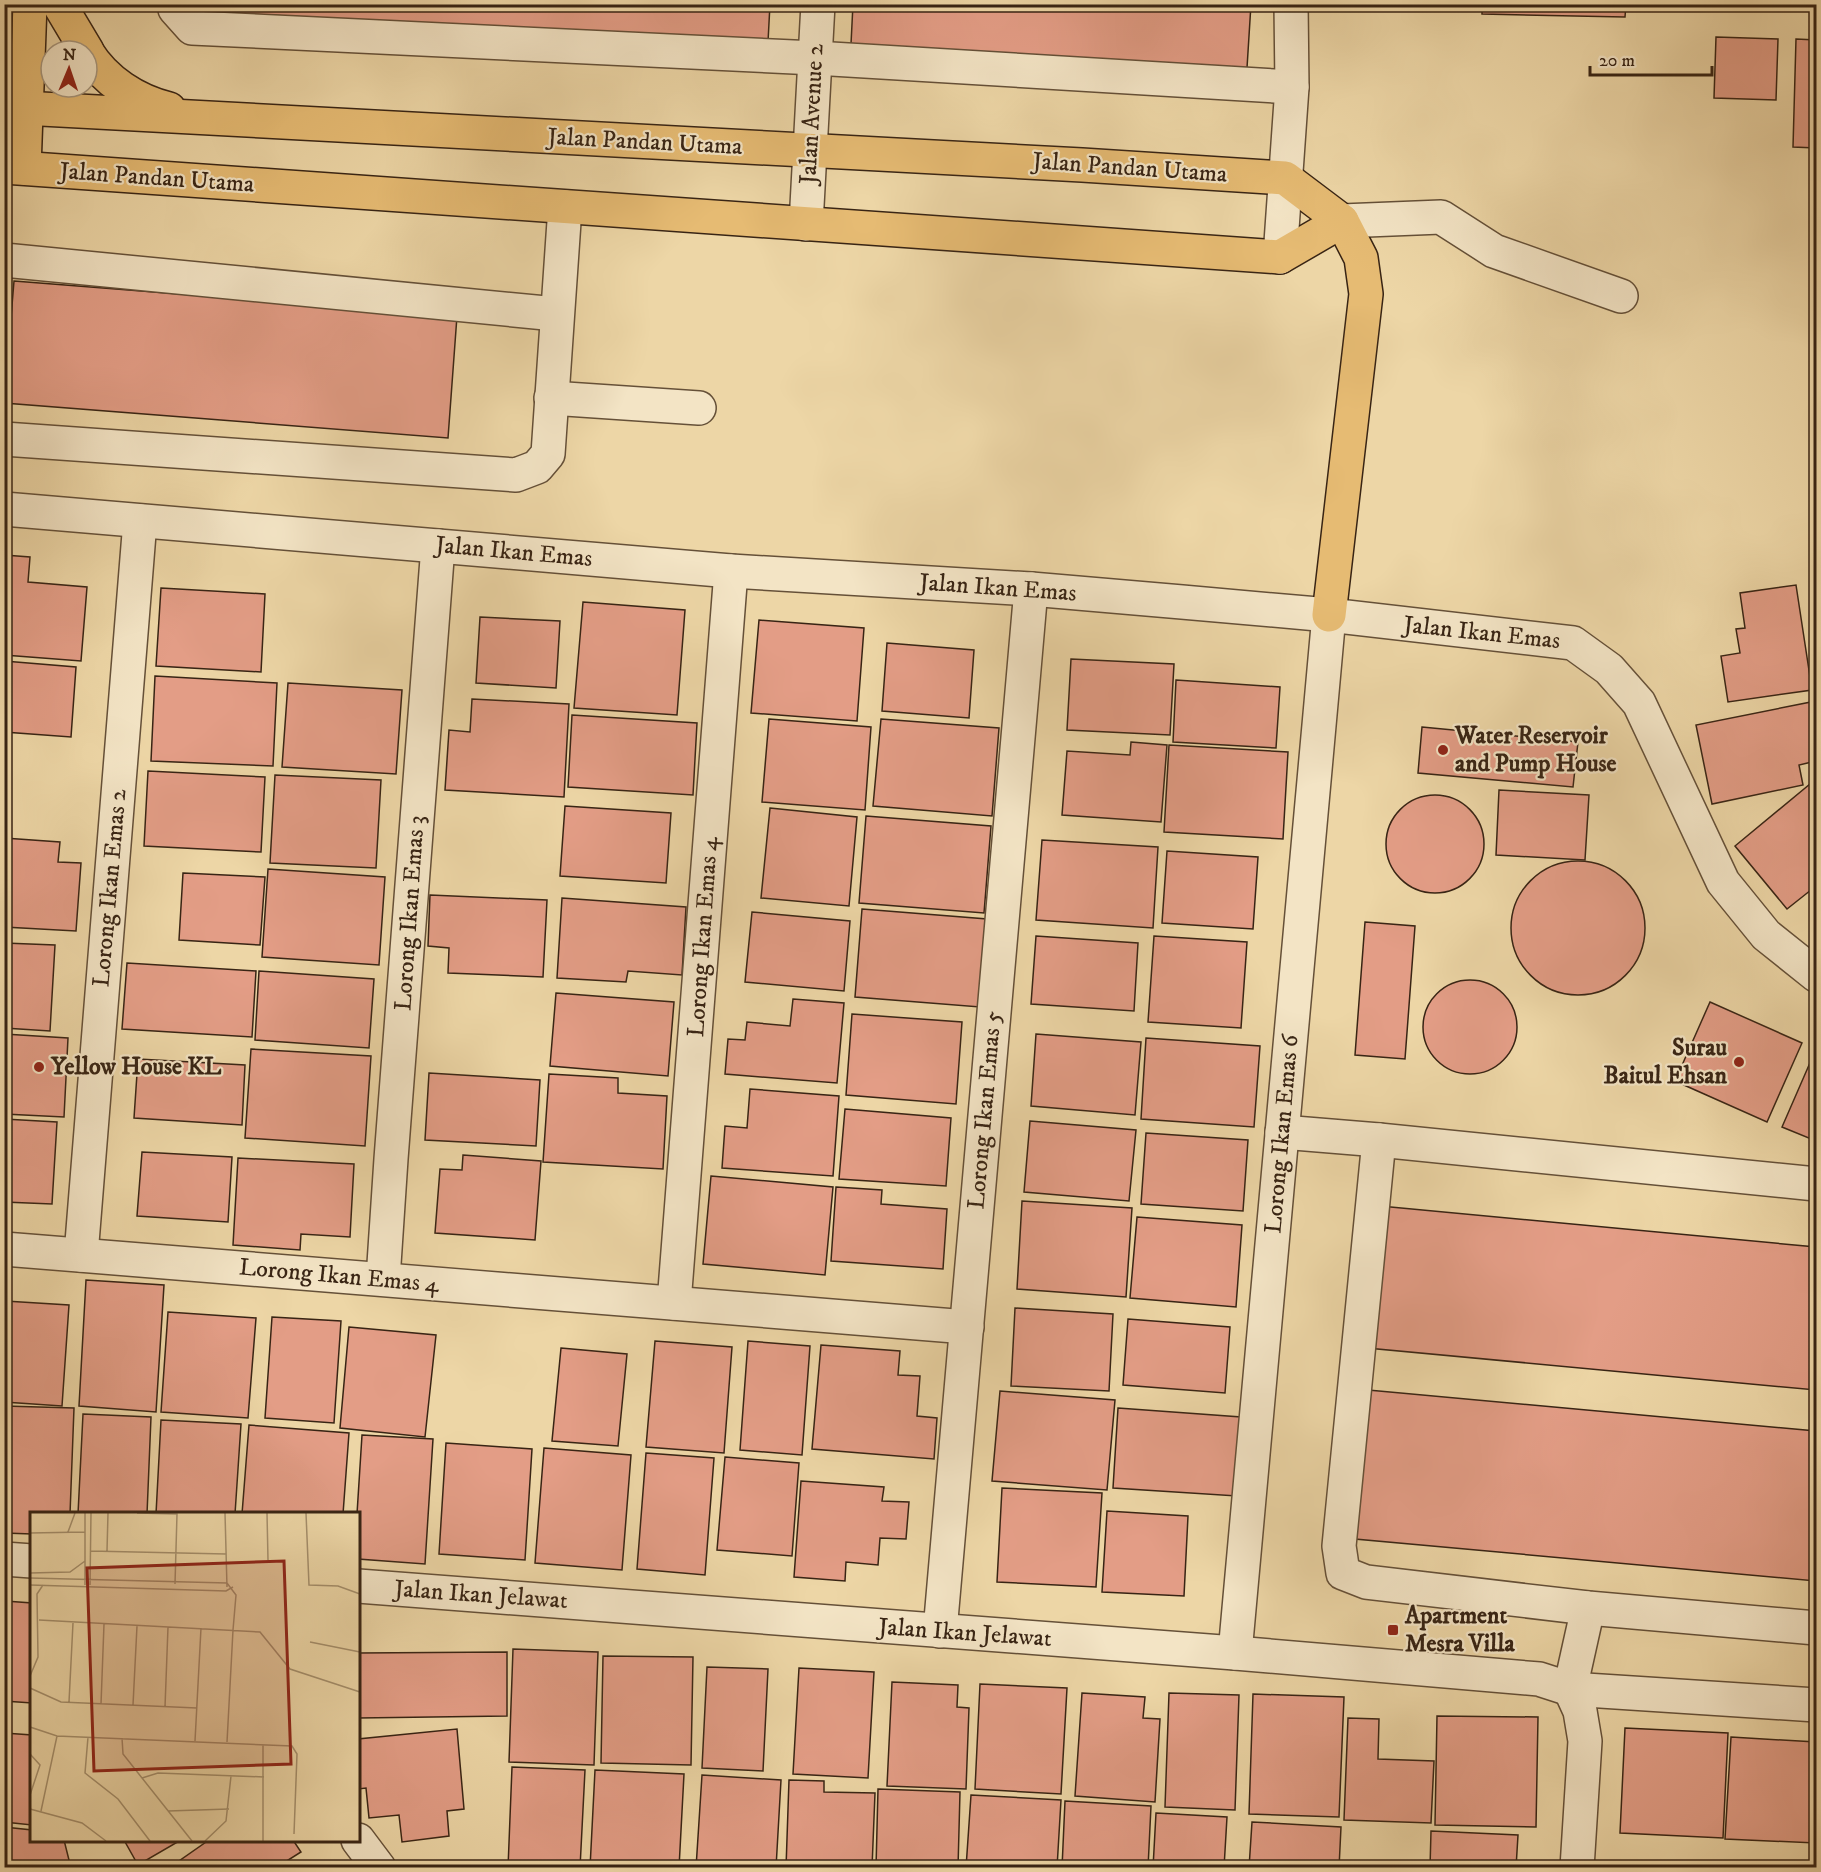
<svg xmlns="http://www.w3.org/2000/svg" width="1821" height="1872" viewBox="0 0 1821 1872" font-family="'IM FELL DW Pica',serif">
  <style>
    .building { fill: #e39d86; stroke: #382414; stroke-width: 1.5 }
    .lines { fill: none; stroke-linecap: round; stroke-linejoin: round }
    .minor-casing { stroke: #655038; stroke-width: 36 }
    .major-casing { stroke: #382414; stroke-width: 36 }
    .minor { stroke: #f3e4c5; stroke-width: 33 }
    .major { stroke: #e6bb73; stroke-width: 33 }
    .poi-dot { fill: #8f2418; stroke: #f3e4c5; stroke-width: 2 }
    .labels { text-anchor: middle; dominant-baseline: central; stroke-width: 4.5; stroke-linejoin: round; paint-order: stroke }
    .street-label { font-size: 24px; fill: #382414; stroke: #f3e4c5 }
    .poi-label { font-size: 24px; font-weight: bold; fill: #382414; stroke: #f3e4c5; text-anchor: start }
    .inset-road { fill: none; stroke: #a58f6c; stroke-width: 1.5 }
    .view { fill: #8f2418; fill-opacity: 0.15; stroke: #8f2418; stroke-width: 3 }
    .inset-edge { fill: none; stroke: #382414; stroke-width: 3 }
  </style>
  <rect width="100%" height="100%" fill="#edd6a6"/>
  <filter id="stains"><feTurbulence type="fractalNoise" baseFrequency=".00333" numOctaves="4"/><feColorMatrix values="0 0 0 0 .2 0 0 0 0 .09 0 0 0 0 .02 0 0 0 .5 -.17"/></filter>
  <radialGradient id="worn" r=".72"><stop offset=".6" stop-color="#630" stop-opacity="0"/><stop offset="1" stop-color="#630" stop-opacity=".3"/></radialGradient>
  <g class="building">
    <polygon points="192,4 770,4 768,42 192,11"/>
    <polygon points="853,4 1251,4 1247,68 851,44"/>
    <polygon points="1482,4 1626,4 1625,17 1482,14"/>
    <polygon points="1716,37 1778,39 1776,100 1714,98"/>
    <polygon points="1796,39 1816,40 1816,148 1793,147"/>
    <polygon points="14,281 457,316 448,438 4,403"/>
    <polygon points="4,555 30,557 28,582 87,587 81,661 4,655"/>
    <polygon points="1816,584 1816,620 1810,585"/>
    <polygon points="1796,585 1812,690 1728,702 1721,656 1740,653 1736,629 1745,628 1740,593"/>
    <polygon points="161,588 265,594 261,672 156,666"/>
    <polygon points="583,602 685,610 677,715 574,708"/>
    <polygon points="480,617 560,621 556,688 476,683"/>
    <polygon points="759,620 864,628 857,721 751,713"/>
    <polygon points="887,643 974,650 969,718 882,711"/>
    <polygon points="1071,659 1174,664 1170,735 1067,730"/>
    <polygon points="4,661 76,667 71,737 4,732"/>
    <polygon points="155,676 277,683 273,766 151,761"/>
    <polygon points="1176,680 1280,687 1276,748 1173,742"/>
    <polygon points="288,683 402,690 396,774 282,767"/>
    <polygon points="472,699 569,704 564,797 445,790 449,730 470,732"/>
    <polygon points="1816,701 1816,761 1799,765 1803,785 1712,804 1696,725"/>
    <polygon points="572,715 697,723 693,795 568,787"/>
    <polygon points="769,719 871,727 865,810 762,802"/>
    <polygon points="881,719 999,728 992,816 873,806"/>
    <polygon points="1422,727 1578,742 1573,787 1418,773"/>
    <polygon points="1131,742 1167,745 1161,822 1062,815 1067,751 1130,755"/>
    <polygon points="1169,745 1288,752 1283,839 1164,832"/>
    <polygon points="148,771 265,777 261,852 144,846"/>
    <polygon points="275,775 381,780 376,868 270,863"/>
    <polygon points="1816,779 1816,886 1787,909 1735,846"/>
    <polygon points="1499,790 1589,795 1585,860 1496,855"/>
    <circle cx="1435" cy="844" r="49"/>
    <polygon points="565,806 671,813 666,883 560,876"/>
    <polygon points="770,808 857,817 849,906 761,898"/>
    <polygon points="866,816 991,826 984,913 859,903"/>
    <polygon points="4,838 60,842 58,862 81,863 76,931 4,927"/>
    <polygon points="1042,840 1158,847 1153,928 1036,920"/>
    <polygon points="1167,851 1258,857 1253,929 1162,923"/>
    <circle cx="1578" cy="928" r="67"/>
    <polygon points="268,869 385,877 379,965 262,957"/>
    <polygon points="183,873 265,877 260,945 179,940"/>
    <polygon points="430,895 547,900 543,977 448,973 449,948 428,946"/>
    <polygon points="562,898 686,907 682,975 628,971 626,982 557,978"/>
    <polygon points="862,909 987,919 980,1007 855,997"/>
    <polygon points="752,912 850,921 844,991 745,982"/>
    <polygon points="1365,922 1415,926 1405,1059 1355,1055"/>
    <polygon points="1036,936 1138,943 1134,1011 1031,1004"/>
    <polygon points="1154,936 1247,942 1241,1028 1148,1022"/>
    <polygon points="4,943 55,945 50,1031 4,1028"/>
    <polygon points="127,963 256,971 252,1037 122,1029"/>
    <polygon points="259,971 374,979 369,1048 255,1040"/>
    <circle cx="1470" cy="1027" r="47"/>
    <polygon points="556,993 674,1002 668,1076 550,1066"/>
    <polygon points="793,999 844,1003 837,1083 725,1074 728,1039 745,1040 747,1022 790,1026"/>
    <polygon points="1710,1002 1802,1043 1767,1122 1675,1081"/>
    <polygon points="852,1014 962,1022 956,1104 846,1095"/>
    <polygon points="4,1034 68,1038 64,1117 4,1114"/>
    <polygon points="1036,1034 1141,1042 1135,1115 1031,1106"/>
    <polygon points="1146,1038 1260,1046 1254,1127 1141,1119"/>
    <polygon points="251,1049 371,1056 365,1146 245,1138"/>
    <polygon points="1816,1049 1816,1141 1782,1127"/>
    <polygon points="138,1059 245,1065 242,1125 134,1118"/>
    <polygon points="429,1073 540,1080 536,1146 425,1140"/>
    <polygon points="549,1074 618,1078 618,1093 667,1096 663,1169 543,1162"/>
    <polygon points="750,1089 839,1096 833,1176 722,1168 725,1126 747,1128"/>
    <polygon points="845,1109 951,1118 946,1186 839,1179"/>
    <polygon points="4,1119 57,1122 52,1204 4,1202"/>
    <polygon points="1030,1121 1136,1130 1129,1201 1024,1192"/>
    <polygon points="1146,1133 1248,1140 1243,1211 1141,1204"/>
    <polygon points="142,1152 232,1157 228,1222 137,1216"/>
    <polygon points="463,1155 541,1161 535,1240 435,1233 440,1169 462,1170"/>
    <polygon points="238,1158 354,1164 350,1237 301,1234 300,1250 233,1245"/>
    <polygon points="711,1176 833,1187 825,1275 703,1264"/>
    <polygon points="836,1187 882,1190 881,1204 947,1209 943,1269 831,1261"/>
    <polygon points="1022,1201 1132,1208 1126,1297 1017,1289"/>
    <polygon points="1380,1206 1816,1247 1816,1390 1367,1348"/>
    <polygon points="1137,1217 1242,1225 1236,1307 1130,1298"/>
    <polygon points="86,1280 164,1285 156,1412 79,1406"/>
    <polygon points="5,1301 69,1305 62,1406 4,1402"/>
    <polygon points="1015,1308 1113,1314 1109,1391 1011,1386"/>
    <polygon points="168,1312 256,1318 248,1418 161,1412"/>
    <polygon points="272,1317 341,1321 334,1423 265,1418"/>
    <polygon points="1128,1319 1230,1327 1225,1393 1123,1385"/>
    <polygon points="349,1327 436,1335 425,1437 340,1428"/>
    <polygon points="655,1341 732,1347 724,1453 646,1447"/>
    <polygon points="748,1341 810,1346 802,1455 740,1450"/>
    <polygon points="821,1345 900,1351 898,1375 920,1376 917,1416 937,1418 934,1459 812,1449"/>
    <polygon points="561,1348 627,1354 618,1446 552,1441"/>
    <polygon points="1368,1390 1816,1431 1816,1581 1355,1539"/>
    <polygon points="1000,1391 1115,1400 1107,1490 992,1481"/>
    <polygon points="4,1406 74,1408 70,1514 32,1514 32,1534 4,1533"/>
    <polygon points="1118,1408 1241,1417 1237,1496 1113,1488"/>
    <polygon points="83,1414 151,1417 147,1514 78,1514"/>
    <polygon points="161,1420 241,1424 235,1514 156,1514"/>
    <polygon points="249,1425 349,1433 343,1514 242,1514"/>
    <polygon points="362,1435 433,1439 425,1564 358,1559 358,1514 357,1514"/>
    <polygon points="446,1443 532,1449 525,1560 439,1554"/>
    <polygon points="544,1448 631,1455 622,1570 535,1563"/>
    <polygon points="646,1453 714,1458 705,1575 637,1569"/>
    <polygon points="725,1457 799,1463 792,1556 717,1550"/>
    <polygon points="801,1481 884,1487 882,1501 909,1502 906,1539 880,1538 878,1565 846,1562 845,1581 794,1577"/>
    <polygon points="1002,1488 1102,1493 1096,1587 997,1582"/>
    <polygon points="1107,1511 1188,1516 1184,1596 1102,1592"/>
    <polygon points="5,1601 32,1603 32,1703 4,1701"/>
    <polygon points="513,1649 598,1652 594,1765 509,1762"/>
    <polygon points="507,1652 507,1716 358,1718 358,1653"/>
    <polygon points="603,1656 693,1657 691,1765 601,1763"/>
    <polygon points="707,1667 768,1669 763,1771 702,1768"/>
    <polygon points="799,1668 874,1672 868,1778 793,1774"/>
    <polygon points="892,1682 958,1685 957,1707 969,1708 966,1789 887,1786"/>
    <polygon points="980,1684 1067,1688 1061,1794 975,1789"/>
    <polygon points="1082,1693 1145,1697 1143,1718 1160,1719 1155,1802 1075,1796"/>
    <polygon points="1169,1693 1239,1695 1235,1810 1165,1807"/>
    <polygon points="1253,1694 1344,1697 1339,1817 1249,1814"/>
    <polygon points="1437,1716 1538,1717 1536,1827 1435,1825"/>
    <polygon points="1348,1718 1379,1719 1378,1759 1434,1761 1431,1823 1344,1820"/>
    <polygon points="1625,1728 1728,1733 1723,1838 1620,1833"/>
    <polygon points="457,1729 464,1809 447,1811 449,1836 402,1842 399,1815 369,1818 366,1788 358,1789 358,1739"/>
    <polygon points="4,1733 32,1735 32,1825 4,1822"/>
    <polygon points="1731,1737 1816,1742 1816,1843 1725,1839"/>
    <polygon points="512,1767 585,1770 580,1868 508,1868"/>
    <polygon points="595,1770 684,1774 679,1868 590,1868"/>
    <polygon points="702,1775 781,1780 776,1868 696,1868"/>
    <polygon points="789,1780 824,1781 824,1792 875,1793 872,1868 786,1868"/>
    <polygon points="878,1789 960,1792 958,1868 876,1868"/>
    <polygon points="971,1795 1061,1800 1057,1868 966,1868"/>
    <polygon points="1065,1801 1151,1806 1148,1868 1062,1868"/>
    <polygon points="1156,1813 1227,1817 1224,1868 1153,1868"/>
    <polygon points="1252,1822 1341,1827 1339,1868 1249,1868"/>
    <polygon points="4,1827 32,1830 32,1840 64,1840 71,1868 4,1868"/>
    <polygon points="1431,1831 1518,1835 1516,1868 1430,1868"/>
    <polygon points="124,1840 181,1840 138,1865"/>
    <polygon points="209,1840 293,1840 301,1852 285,1862 289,1868 183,1868 179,1861"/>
  </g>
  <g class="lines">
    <defs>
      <g id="minor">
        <polyline points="176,4 175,9 192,28 815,58 1292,87"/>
        <polyline points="1342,221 1441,217 1494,251 1621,296"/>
        <polyline points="806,224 818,4"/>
        <polyline points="1280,257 1292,87 1291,4"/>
        <polyline points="4,260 556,314"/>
        <polyline points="551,398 699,408"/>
        <polyline points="4,439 516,475 537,467 548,454 565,207"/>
        <polyline points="4,509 731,571 1031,589 1182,602 1329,615 1573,643 1609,669 1639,703 1723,882 1766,935 1816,975"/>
        <polyline points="1282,1132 1379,1140 1816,1184"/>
        <polyline points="1379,1140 1339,1546 1343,1573 1366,1582 1588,1608 1816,1628"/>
        <polyline points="4,1249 967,1327"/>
        <polyline points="81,1255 140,521"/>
        <polyline points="383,1279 391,1159 438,546"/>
        <polyline points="674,1303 731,571"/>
        <polyline points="4,1559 32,1561"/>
        <polyline points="358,1586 1235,1653 1539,1679 1570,1689 1816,1705"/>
        <polyline points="940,1631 1031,589"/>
        <polyline points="1235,1653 1329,615"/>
        <polyline points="1570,1689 1580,1711 1585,1741 1577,1868"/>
        <polyline points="1570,1689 1588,1608"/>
        <polyline points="358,1840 379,1868"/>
      </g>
      <g id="major">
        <polyline points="59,4 87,51"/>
        <path d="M87,52C105,81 136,101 169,109"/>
        <polyline points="4,107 1082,165 1285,178 1342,221 1361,258 1366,294 1329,615"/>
        <polyline points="4,167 1280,257 1342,221"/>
        <polyline points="24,168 30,4"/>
      </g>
    </defs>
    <use href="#minor" class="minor-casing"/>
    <use href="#major" class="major-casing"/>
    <use href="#minor" class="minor"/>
    <use href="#major" class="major"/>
  </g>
  <g class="poi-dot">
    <circle cx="1443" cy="750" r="6"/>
    <circle cx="1739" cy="1062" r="6"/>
    <circle cx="39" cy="1067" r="6"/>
    <rect x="1387" y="1624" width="12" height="12" rx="3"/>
  </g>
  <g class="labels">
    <g class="street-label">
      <text transform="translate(812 114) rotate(-87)">Jalan Avenue 2</text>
      <text transform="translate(645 142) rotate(3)">Jalan Pandan Utama</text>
      <text transform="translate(1130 168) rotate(4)">Jalan Pandan Utama</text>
      <text transform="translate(157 178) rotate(4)">Jalan Pandan Utama</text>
      <text transform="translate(514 552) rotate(5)">Jalan Ikan Emas</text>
      <text transform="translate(998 588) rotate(4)">Jalan Ikan Emas</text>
      <text transform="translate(1482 633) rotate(6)">Jalan Ikan Emas</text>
      <text transform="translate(110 888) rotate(-85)">Lorong Ikan Emas 2</text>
      <text transform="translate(410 913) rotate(-86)">Lorong Ikan Emas 3</text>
      <text transform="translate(703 937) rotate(-86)">Lorong Ikan Emas 4</text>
      <text transform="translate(985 1110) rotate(-85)">Lorong Ikan Emas 5</text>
      <text transform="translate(1282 1134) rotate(-85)">Lorong Ikan Emas 6</text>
      <text transform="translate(339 1276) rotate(5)">Lorong Ikan Emas 4</text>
      <text transform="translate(481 1595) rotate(4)">Jalan Ikan Jelawat</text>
      <text transform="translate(965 1633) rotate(4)">Jalan Ikan Jelawat</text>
    </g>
    <g class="poi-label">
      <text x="1455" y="736">Water Reservoir<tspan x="1455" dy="28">and Pump House</tspan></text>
      <text x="1727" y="1048" text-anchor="end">Surau<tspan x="1727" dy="28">Baitul Ehsan</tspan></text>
      <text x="51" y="1067">Yellow House KL</text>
      <text x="1405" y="1616">Apartment<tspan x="1405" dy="28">Mesra Villa</tspan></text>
    </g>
  </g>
  <g transform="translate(30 1512)">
    <rect width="330" height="330" fill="#edd6a6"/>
    <path class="inset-road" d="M55,1V73M107,1L147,2L145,72M195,1L197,75M237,1L238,48M276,1L279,73L308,74L330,82M38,20L45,1M0,21L55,20M60,39L196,42M77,39L78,1M0,61L40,60L55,49M0,66L197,71L206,83L203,118M0,73L196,79L203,75M60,73L61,1M9,108L230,120L260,157L330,180M280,130L330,140M0,164L8,145L7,82L13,73M0,176L31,190L167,196M39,190L43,111M71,192L74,112M103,193L107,114M135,195L138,115M0,215L27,224L262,234L267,242L264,322M58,225L55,261L88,287L120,329M92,226L93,242L162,329M165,229L171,116M197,230L203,118M0,242L10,253L0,283M112,266L128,261L234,265M0,297L52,311L76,329M11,299L27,224M138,299L199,297M175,329L196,309L201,264M233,329V233"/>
    <path class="view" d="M254,49L261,252L64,259L57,56Z"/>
    <rect width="330" height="330" class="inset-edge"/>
  </g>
  <rect width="1821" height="1872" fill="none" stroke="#edd6a6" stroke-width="24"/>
  <rect x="6" y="6" width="1809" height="1860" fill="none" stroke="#382414" stroke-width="3"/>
  <rect x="12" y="12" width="1797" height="1848" fill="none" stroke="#382414" stroke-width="1.5"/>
  <g transform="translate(69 69) rotate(2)"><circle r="28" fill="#f3e4c5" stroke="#a8977e" stroke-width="1.5"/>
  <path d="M0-4.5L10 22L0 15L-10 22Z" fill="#8f2418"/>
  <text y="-9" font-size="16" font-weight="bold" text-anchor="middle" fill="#382414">N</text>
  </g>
  <path d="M1590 66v9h122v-9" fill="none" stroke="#382414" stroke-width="3"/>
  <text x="1599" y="66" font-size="18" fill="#382414" stroke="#f3e4c5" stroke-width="4.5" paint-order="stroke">20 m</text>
  <rect width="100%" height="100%" filter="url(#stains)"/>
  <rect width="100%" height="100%" fill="url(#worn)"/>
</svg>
